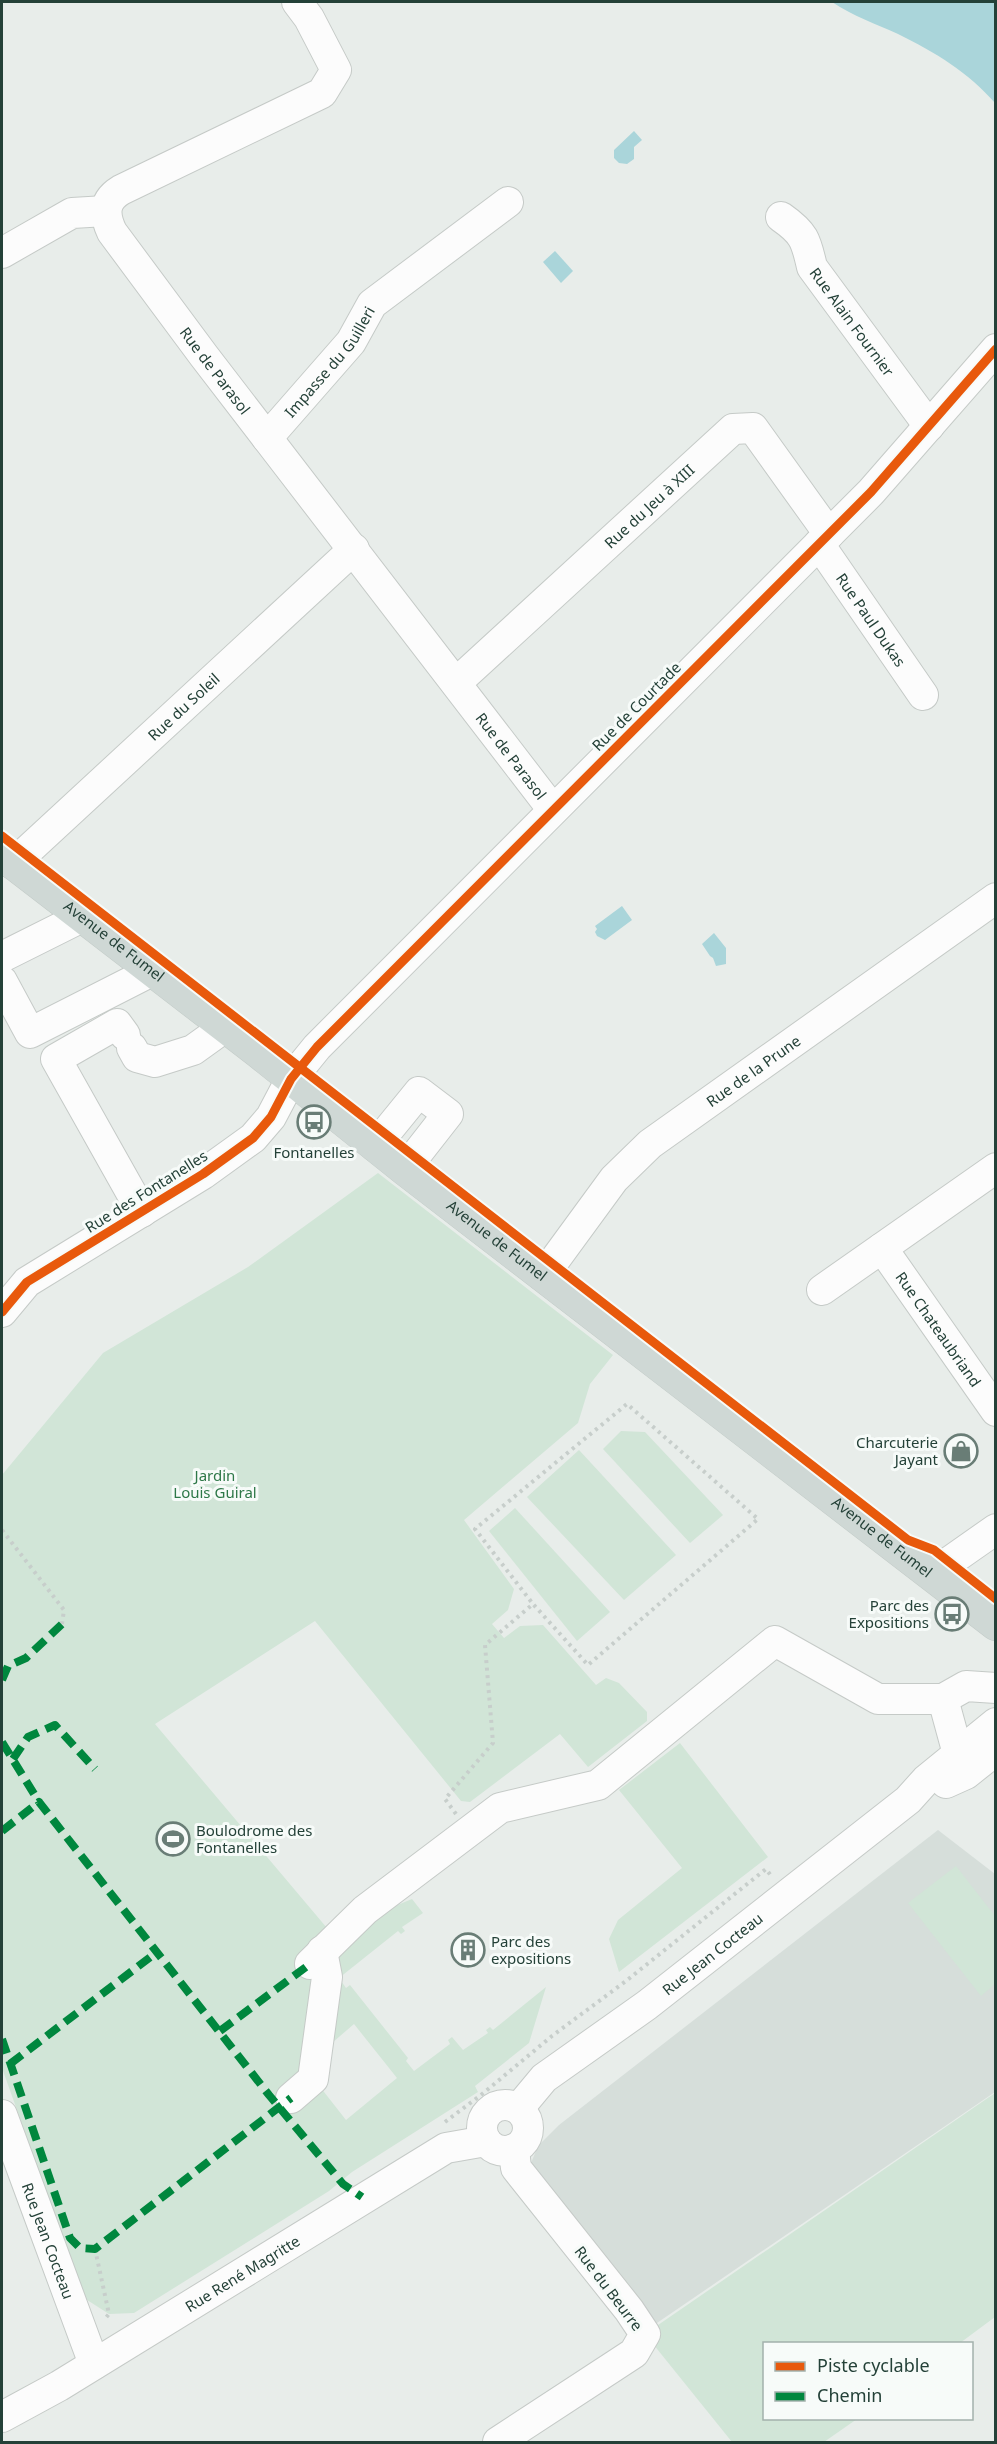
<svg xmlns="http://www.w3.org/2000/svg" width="997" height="2444" viewBox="0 0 997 2444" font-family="'Noto Sans',sans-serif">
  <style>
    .built { fill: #d6deda }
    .green { fill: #d1e5d7 }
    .water { fill: #aad5da }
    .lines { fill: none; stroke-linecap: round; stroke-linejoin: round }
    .minor-casing { stroke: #c5cac7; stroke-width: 32 }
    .major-casing { stroke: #c3cbc8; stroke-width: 34 }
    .path { stroke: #c7cecb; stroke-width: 4; stroke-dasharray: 3 4.5; stroke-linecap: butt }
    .minor { stroke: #fcfcfc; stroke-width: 30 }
    .major { stroke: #cfd8d5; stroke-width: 33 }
    .quiet { stroke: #00873e; stroke-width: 8; stroke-dasharray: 15 8; stroke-linecap: butt }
    .cycleway-casing { stroke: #f7fbf9; stroke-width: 13 }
    .cycleway { stroke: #e8590c; stroke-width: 9 }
    .labels { text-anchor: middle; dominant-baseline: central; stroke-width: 6; stroke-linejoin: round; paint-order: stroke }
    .street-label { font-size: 15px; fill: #244138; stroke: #f7fbf9 }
    .poi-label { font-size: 15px; fill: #244138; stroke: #f7fbf9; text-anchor: end }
    .park-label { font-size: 15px; fill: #2e7848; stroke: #f7fbf9 }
  </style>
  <rect width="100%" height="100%" fill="#e8edea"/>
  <polygon class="built" points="938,1830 995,1874 995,2092 654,2325 531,2163 538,2146 559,2125"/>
  <g class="green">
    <polygon points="378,1173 613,1355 590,1384 578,1423 464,1520 514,1589 508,1610 492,1624 504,1638 520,1626 543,1625 596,1685 606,1678 619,1683 647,1712 647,1721 588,1767 560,1734 470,1802 461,1801 315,1621 155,1724 327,1928 317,1976 317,2083 346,2120 397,2078 354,2024 325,2049 329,1955 383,1911 412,1899 423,1913 402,1927 405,1931 401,1934 398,1931 339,1978 346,1988 350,1985 408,2058 406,2061 414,2071 450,2044 448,2040 452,2037 463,2050 488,2033 486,2030 490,2027 493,2030 546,1987 529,2043 475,2086 478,2092 352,2172 329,2191 134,2313 109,2314 84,2298 2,2068 2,1475 103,1353 248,1267"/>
    <polygon points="621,1431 645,1432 723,1515 690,1543 603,1449"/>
    <polygon points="579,1450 676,1555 624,1600 527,1497"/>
    <polygon points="515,1508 610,1612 577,1641 489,1531"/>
    <polygon points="680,1743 768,1857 619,1972 609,1939 618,1920 682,1868 619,1790"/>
    <polygon points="956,1866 995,1916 995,1984 981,1996 908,1903"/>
    <polygon points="995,2093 995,2317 960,2343 764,2344 764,2418 857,2419 824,2442 732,2442 645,2334"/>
  </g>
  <g class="water">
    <path d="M832,2H995V103C969,73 935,52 898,34C876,24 853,16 832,2Z"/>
    <polygon points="634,131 642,140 634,147 634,159 627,164 619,163 614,158 614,150"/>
    <polygon points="555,251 573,271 561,283 543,262"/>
    <polygon points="622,906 632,920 605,940 597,936 595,932 597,929 595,926"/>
    <polygon points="714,933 726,948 726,964 716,966 713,958 710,956 702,944"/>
  </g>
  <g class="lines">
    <defs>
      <g id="minor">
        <path id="s1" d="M297,2L309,18L336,70L322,93L121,190C103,201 104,215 112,232L204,356L553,810"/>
        <path id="s2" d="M781,217C804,233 806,240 812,267L929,426"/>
        <polyline points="2,253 72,213 106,211"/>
        <path id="s3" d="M267,438L351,342L372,304L508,202"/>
        <path id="s4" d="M819,544L923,695"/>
        <path id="s5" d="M456,683L733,429L753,428L829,534"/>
        <path id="s6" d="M13,864L354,549"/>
        <polyline points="2,957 82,917"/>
        <polyline points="2,981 30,1033 152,971"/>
        <polyline points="125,1035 117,1024 56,1059 142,1212"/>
        <polyline points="132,1048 137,1057 155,1062 193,1050 225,1027"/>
        <polyline points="375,1146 419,1092 448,1114 405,1169"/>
        <path id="s7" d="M882,1248L996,1411"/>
        <path id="s8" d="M543,1276L614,1179L650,1144L996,898"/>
        <polyline points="822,1290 996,1168"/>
        <polyline points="2,1312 27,1282 203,1174 253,1138 271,1117 291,1079 317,1047 871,492 996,349"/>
        <polyline points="935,1577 949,1562 996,1529"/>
        <polyline points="943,1699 958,1754 965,1762 971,1761"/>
        <polyline points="946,1783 966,1774 996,1750"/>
        <polyline points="310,1964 365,1910 500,1808 598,1785 775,1641 878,1699 943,1699 966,1686 996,1688"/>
        <polyline points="291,2098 313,2079 327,1977 322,1951"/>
        <circle cx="505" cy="2128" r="23"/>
        <path id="s9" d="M521,2110L524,2102L544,2078L647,2005L908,1800L926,1780L996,1723"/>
        <path id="s10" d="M2,2115L94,2364"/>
        <path id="s11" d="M2,2417L59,2386L446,2148L486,2141"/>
        <polyline points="498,2442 634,2353 645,2334 629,2310 516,2168 514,2149"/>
      </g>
      <g id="major">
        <path id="s12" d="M2,854L259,1052L405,1169L996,1624"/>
      </g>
    </defs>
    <use href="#minor" class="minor-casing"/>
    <use href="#major" class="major-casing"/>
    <g class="path">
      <polyline points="2,1530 64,1610 62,1624"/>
      <polyline points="456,1814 445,1799 493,1743 485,1645 533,1604 588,1665 758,1519 627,1404 475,1529 533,1604"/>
      <polyline points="2,2048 4,2047"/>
      <polyline points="445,2122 481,2095 552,2036 626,1981 766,1869 772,1877"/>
      <polyline points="95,2249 109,2314 104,2320"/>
    </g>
    <use href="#minor" class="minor"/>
    <use href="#major" class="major"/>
    <g class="quiet">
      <polyline points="2,1680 8,1666 26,1658 62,1624"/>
      <polyline points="2,1742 39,1802"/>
      <polyline points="13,1759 28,1737 55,1725 95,1769"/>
      <polyline points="2,1831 39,1802 269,2095 343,2184 362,2197"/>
      <polyline points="220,2031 310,1964"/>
      <polyline points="2,2039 70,2238 80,2248 95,2249 291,2098"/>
      <polyline points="10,2064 157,1952"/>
    </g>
    <defs>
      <g id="cycleway">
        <polyline points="2,836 908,1540 934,1550 996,1599"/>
        <polyline points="2,1312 27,1282 203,1174 253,1138 271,1117 291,1079 317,1047 871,492 996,349"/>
      </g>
    </defs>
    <use href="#cycleway" class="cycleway-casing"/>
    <use href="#cycleway" class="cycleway"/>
  </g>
  <defs>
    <symbol id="bus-ring" viewBox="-11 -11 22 22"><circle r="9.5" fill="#f7fbf9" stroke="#697d76" stroke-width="1.5"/><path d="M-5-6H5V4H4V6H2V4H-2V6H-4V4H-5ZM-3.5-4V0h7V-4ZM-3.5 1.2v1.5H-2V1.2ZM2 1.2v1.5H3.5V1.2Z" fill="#697d76"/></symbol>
    <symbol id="shop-ring" viewBox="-11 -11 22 22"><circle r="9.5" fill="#f7fbf9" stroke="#697d76" stroke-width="1.5"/><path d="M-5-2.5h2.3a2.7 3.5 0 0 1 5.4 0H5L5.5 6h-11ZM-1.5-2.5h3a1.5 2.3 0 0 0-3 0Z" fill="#697d76"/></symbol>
    <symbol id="stadium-ring" viewBox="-11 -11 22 22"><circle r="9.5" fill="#f7fbf9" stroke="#697d76" stroke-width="1.5"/><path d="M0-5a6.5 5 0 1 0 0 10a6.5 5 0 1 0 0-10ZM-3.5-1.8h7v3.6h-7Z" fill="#697d76"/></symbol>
    <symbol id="building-ring" viewBox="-11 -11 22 22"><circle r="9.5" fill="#f7fbf9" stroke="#697d76" stroke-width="1.5"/><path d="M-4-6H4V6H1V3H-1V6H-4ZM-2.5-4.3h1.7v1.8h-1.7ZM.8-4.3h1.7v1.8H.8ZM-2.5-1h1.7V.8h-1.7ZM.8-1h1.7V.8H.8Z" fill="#697d76"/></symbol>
  </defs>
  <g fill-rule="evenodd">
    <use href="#bus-ring" x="295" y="1103" width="38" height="38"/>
    <use href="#shop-ring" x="942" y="1432" width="38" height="38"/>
    <use href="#bus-ring" x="933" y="1595" width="38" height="38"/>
    <use href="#stadium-ring" x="154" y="1820" width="38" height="38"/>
    <use href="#building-ring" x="449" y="1931" width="38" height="38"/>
  </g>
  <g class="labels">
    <g class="street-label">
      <text stroke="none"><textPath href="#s2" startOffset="129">Rue Alain Fournier</textPath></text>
      <text stroke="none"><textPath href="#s3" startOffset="99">Impasse du Guilleri</textPath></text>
      <text stroke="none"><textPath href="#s1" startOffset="550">Rue de Parasol</textPath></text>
      <text stroke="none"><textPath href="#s5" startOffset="262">Rue du Jeu à XIII</textPath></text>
      <text stroke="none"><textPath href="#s4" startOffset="92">Rue Paul Dukas</textPath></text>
      <text transform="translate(636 706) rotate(-45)">Rue de Courtade</text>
      <text stroke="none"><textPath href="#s6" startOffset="232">Rue du Soleil</textPath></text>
      <text stroke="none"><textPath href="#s1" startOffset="1036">Rue de Parasol</textPath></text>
      <text stroke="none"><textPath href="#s12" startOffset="142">Avenue de Fumel</textPath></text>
      <text stroke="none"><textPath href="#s8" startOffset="297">Rue de la Prune</textPath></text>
      <text transform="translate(146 1191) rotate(-32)">Rue des Fontanelles</text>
      <text stroke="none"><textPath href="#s12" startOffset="628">Avenue de Fumel</textPath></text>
      <text stroke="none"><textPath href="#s7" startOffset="99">Rue Chateaubriand</textPath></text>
      <text stroke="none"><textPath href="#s12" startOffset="1114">Avenue de Fumel</textPath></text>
      <text stroke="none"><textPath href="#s9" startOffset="249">Rue Jean Cocteau</textPath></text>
      <text stroke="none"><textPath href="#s10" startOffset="134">Rue Jean Cocteau</textPath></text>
      <text stroke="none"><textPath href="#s11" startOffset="280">Rue René Magritte</textPath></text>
      <text transform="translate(609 2288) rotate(53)">Rue du Beurre</text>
    </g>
    <g class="poi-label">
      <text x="314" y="1152" text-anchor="middle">Fontanelles</text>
      <text x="938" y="1442">Charcuterie<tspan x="938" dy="17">Jayant</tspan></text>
      <text x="929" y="1605">Parc des<tspan x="929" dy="17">Expositions</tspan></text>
      <text x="196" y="1830" text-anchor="start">Boulodrome des<tspan x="196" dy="17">Fontanelles</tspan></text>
      <text x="491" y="1941" text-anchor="start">Parc des<tspan x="491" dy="17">expositions</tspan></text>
    </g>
    <g class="park-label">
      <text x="215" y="1475">Jardin<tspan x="215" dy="17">Louis Guiral</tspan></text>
    </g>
  </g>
  <rect width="997" height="2444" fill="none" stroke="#244138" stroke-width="6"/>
  <rect x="763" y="2342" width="210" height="78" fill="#f7fbf9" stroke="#a3b1ac" stroke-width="1.5"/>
  <rect x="775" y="2362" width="30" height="9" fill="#e8590c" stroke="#a3b1ac" stroke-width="1.5"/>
  <text x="817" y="2372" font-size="18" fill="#244138">Piste cyclable</text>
  <rect x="775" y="2392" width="30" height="9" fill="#00873e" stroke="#a3b1ac" stroke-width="1.5"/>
  <text x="817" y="2402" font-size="18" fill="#244138">Chemin</text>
</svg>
